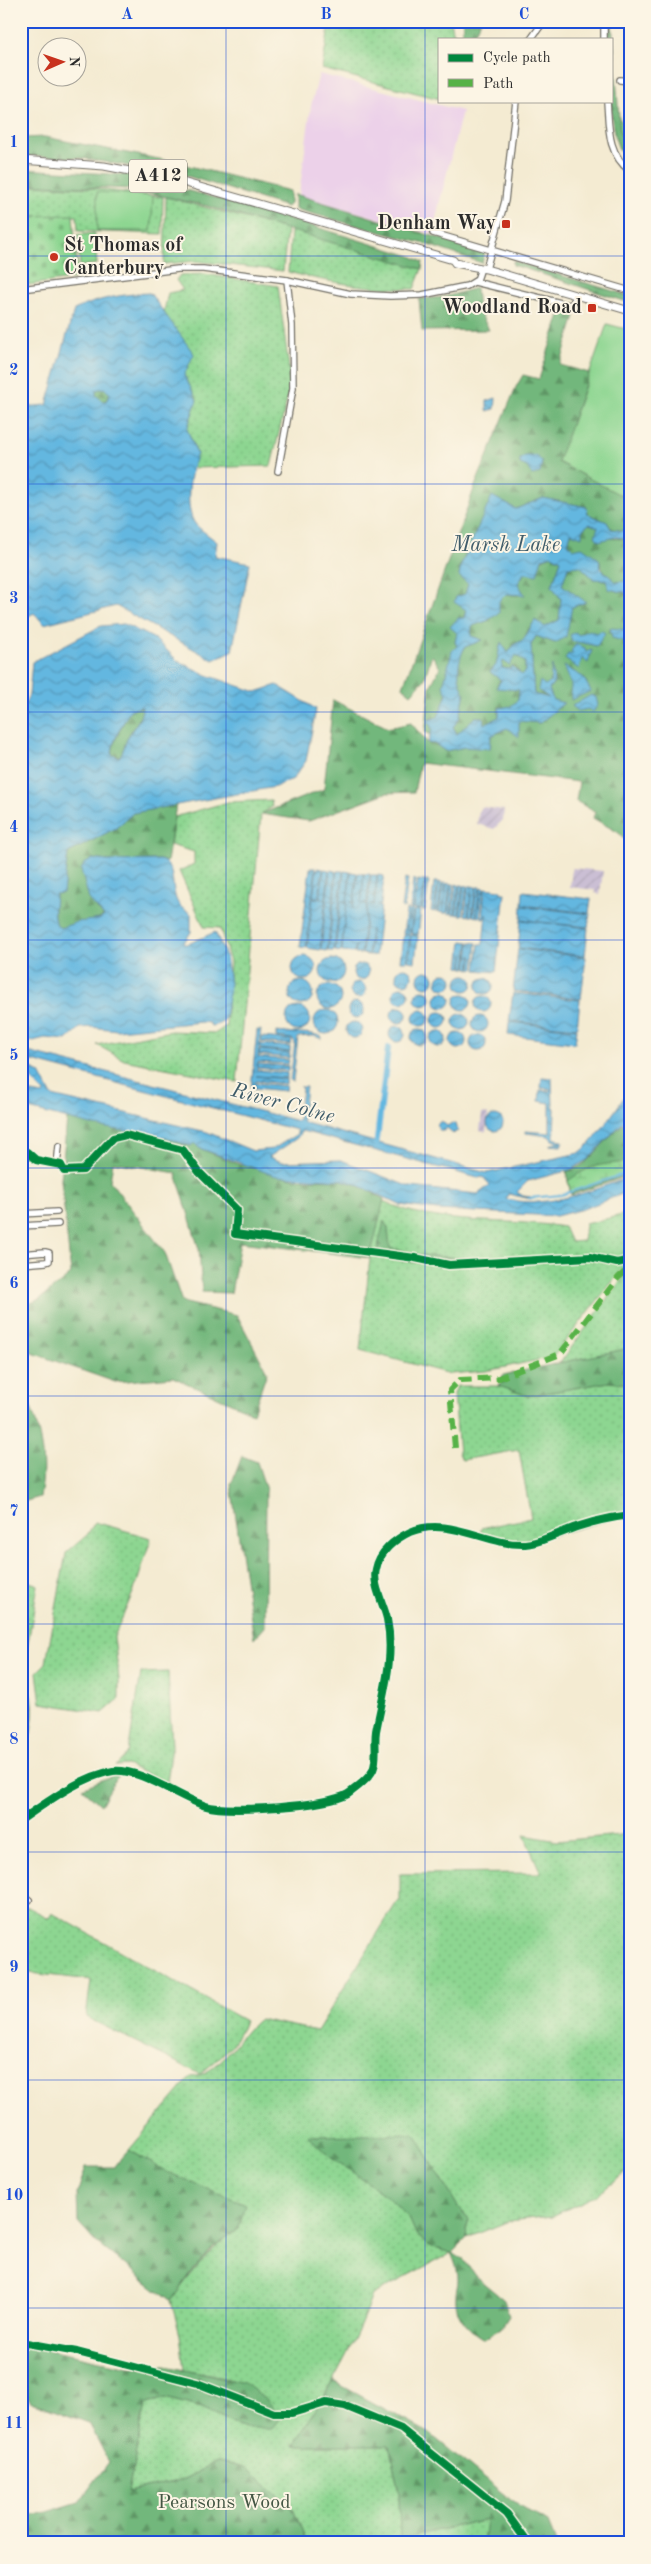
<svg xmlns="http://www.w3.org/2000/svg" width="651" height="2564" viewBox="0 0 651 2564" font-family="'Old Standard TT',serif">
  <style>
    .built { fill: #ecd1e9 }
    .industrial { fill: url(#industrial-furrows) }
    .grass { fill: url(#grass-dots); stroke: #5c805e }
    .forest { fill: url(#forest-firs); stroke: #4e7153 }
    .wetland { fill: url(#wetland-marsh); stroke: #5c805e }
    .cemetery { fill: url(#cemetery-stones); stroke: #5c805e }
    .park { fill: #8dd691; stroke: #5c805e }
    .water { fill: url(#water-waves); stroke: #487186; fill-rule: evenodd }
    .lines { fill: none; stroke-linecap: round; stroke-linejoin: round }
    .stream { stroke: #64b7e0; stroke-width: 2 }
    .canal { stroke: #64b7e0; stroke-width: 6 }
    .minor-casing { stroke: #716e65; stroke-width: 8 }
    .major-casing { stroke: #716e65; stroke-width: 9 }
    .minor { stroke: #fff; stroke-width: 5.5 }
    .major { stroke: #fff; stroke-width: 7 }
    .quiet { stroke: #56b246; stroke-width: 6; stroke-dasharray: 12 6; stroke-linecap: butt }
    .cycleway-casing { stroke: #fcf5e5; stroke-width: 11 }
    .cycleway { stroke: #00873e; stroke-width: 8 }
    .grid { fill: none; stroke: #1d4ed8; stroke-width: 1; stroke-opacity: 0.55 }
    .poi-dot { fill: #c8321e; stroke: #fcf5e5; stroke-width: 2 }
    .labels { text-anchor: middle; dominant-baseline: central; stroke-width: 4; stroke-linejoin: round; paint-order: stroke }
    .shield { fill: #fcf5e5; stroke: #6a6863; stroke-width: 1 }
    .shield-label { font-size: 19px; font-weight: bold; fill: #2b2b2b }
    .poi-label { font-size: 20px; font-weight: bold; fill: #2b2b2b; stroke: #fcf5e5; text-anchor: end }
    .park-label { font-size: 20px; fill: #445644; stroke: #fcf5e5 }
    .water-label { font-size: 21px; font-style: italic; fill: #3f5c6a; stroke: #fcf5e5 }
    .neatline { fill: none; stroke: #1d4ed8; stroke-width: 2 }
    .grid-label { font-size: 16px; text-anchor: middle; font-weight: bold; fill: #1d4ed8 }
  </style>
  <defs>
    <pattern id="industrial-furrows" width="10" height="10" patternUnits="userSpaceOnUse" patternTransform="scale(1.25)"><rect width="10" height="10" fill="#cbbfd4"/><path d="M-1 1l2-2M0 10L10 0M9 11l2-2" fill="none" stroke="#aea4b6"/></pattern>
    <pattern id="grass-dots" width="8" height="8" patternUnits="userSpaceOnUse" patternTransform="scale(1.25)"><rect width="8" height="8" fill="#8dd691"/><path d="M2 2h.1M6 6h.1" fill="none" stroke="#7ab87d" stroke-width="1.8" stroke-linecap="round"/></pattern>
    <pattern id="forest-firs" width="22" height="20" patternUnits="userSpaceOnUse" patternTransform="scale(1.25)"><rect width="22" height="20" fill="#72b77b"/><path d="M5 1l3.5 6h-7zM16 11l3.5 6h-7z" fill="#5e9565"/></pattern>
    <pattern id="wetland-marsh" width="20" height="14" patternUnits="userSpaceOnUse" patternTransform="scale(1.25)"><rect width="20" height="14" fill="#8dd691"/><path d="M1 5h8M5 5V1M11 12h8M15 12V8" fill="none" stroke="#7ab87d"/></pattern>
    <pattern id="cemetery-stones" width="16" height="16" patternUnits="userSpaceOnUse" patternTransform="scale(1.25)"><rect width="16" height="16" fill="#8dd691"/><path d="M2 7V4a2 2 0 0 1 4 0v3zM10 15v-3a2 2 0 0 1 4 0v3z" fill="#7ab87d"/></pattern>
    <pattern id="water-waves" width="16" height="10" patternUnits="userSpaceOnUse" patternTransform="scale(1.25)"><rect width="16" height="10" fill="#64b7e0"/><path d="M0 5q4-4 8 0t8 0" fill="none" stroke="#5395b6"/></pattern>
  </defs>
  <rect width="100%" height="100%" fill="#fcf5e5"/>
  <filter id="ink" filterUnits="userSpaceOnUse"><feTurbulence type="fractalNoise" baseFrequency=".02" numOctaves="2"/><feDisplacementMap in="SourceGraphic" scale="10" xChannelSelector="R" yChannelSelector="G"/><feConvolveMatrix kernelMatrix="1 2 1 2 8 2 1 2 1" color-interpolation-filters="sRGB"/></filter>
  <filter id="wash" filterUnits="userSpaceOnUse"><feTurbulence type="fractalNoise" baseFrequency=".0096" numOctaves="4" result="noise"/><feDisplacementMap in="SourceGraphic" scale="20" xChannelSelector="R" yChannelSelector="G"/><feGaussianBlur stdDeviation="1.12" result="paint"/><feColorMatrix in="noise" values="0 0 0 0 0 0 0 0 0 0 0 0 0 0 0 0 0 1.4 0 .05"/><feComposite in="paint" operator="in"/></filter>
  <g filter="url(#wash)">
    <rect width="100%" height="100%" fill="#f4ebd2"/>
    <polygon class="built" points="319,74 462,111 432,234 299,195 311,106"/>
    <g class="industrial">
      <polygon points="482,807 504,810 503,820 494,829 477,824 479,810"/>
      <polygon points="572,868 603,871 600,894 595,893 595,890 570,887"/>
      <polygon points="482,1113 488,1114 486,1132 480,1131"/>
    </g>
    <g class="grass">
      <polygon points="330,21 451,21 451,27 458,39 440,39 440,99 322,69"/>
      <polygon points="615,113 630,131 630,161 624,154"/>
      <polygon points="28,185 90,188 163,197 162,234 78,231 77,216 25,216"/>
      <polygon points="166,197 287,229 283,271 195,261 164,264"/>
      <path d="M291,230L422,269L414,289C371,289 330,283 288,272Z"/>
      <polygon points="205,274 278,286 291,383 271,466 191,468 197,454 187,429 197,400 184,375 164,311 168,293 183,290 176,280 180,275"/>
      <polygon points="271,800 272,807 261,814 237,1082 124,1060 97,1045 171,1031 216,1033 226,1026 230,962 220,928 204,927 179,871 194,864 194,852 170,845 174,817 228,802"/>
      <path d="M383,1201C439,1228 504,1217 564,1227L571,1242L583,1241L585,1224L630,1213V1264L620,1272L553,1357L486,1371L450,1374L360,1350L370,1258Z"/>
      <polygon points="630,1268 630,1348 560,1363"/>
      <polygon points="609,1382 630,1384 630,1514 532,1541 507,1542 481,1536 481,1528 531,1518 519,1450 462,1460 459,1453 454,1394 457,1386 499,1386 528,1396"/>
      <polygon points="95,1522 151,1538 137,1583 114,1637 119,1679 119,1699 103,1713 41,1703 37,1672 46,1663 66,1553 87,1535"/>
      <polygon points="21,1579 38,1585 25,1660 30,1689 21,1690"/>
      <polygon points="168,1672 172,1746 167,1783 127,1765 116,1766 128,1753 141,1673"/>
      <path d="M630,1834V2169L597,2195L552,2216L509,2221L467,2238L466,2229L469,2219L458,2207L415,2135L309,2136L330,2156L389,2198L409,2218L417,2236L430,2246L451,2253L372,2295C354,2349 324,2397 294,2445H389L399,2492L400,2539L487,2519L483,2543H307L293,2508L245,2467L219,2461L182,2480L128,2492L145,2405L165,2398L202,2408L244,2428L281,2418C249,2377 231,2380 184,2370L180,2335L171,2301C191,2273 211,2249 238,2227L167,2172L129,2150L191,2077C219,2075 238,2035 259,2019L317,2031L397,1902L400,1901V1874L541,1873L524,1835L557,1841Z"/>
      <path d="M26,1906L49,1918L52,1913L245,2021C236,2045 220,2058 200,2074L86,2017L91,1980L21,1972V1915Z"/>
      <polygon points="119,2540 169,2541 172,2543 106,2543"/>
    </g>
    <g class="forest">
      <polygon points="463,21 481,21 471,39 462,33"/>
      <path d="M607,21H612L620,132L630,153V164C603,143 612,71 612,39H607Z"/>
      <polygon points="45,137 169,161 290,191 290,204 287,207 184,175 80,158 21,156 21,138"/>
      <polygon points="21,169 129,175 257,209 411,256 423,262 422,269 207,206 131,189 21,184"/>
      <polygon points="295,194 485,252 482,263 425,244 295,209"/>
      <polygon points="513,261 630,296 630,303 536,272 513,265"/>
      <polygon points="476,288 478,309 489,330 422,331 419,299 445,297"/>
      <polygon points="562,309 575,316 560,365 589,373 558,462 630,500 630,532 611,529 607,522 588,514 587,507 543,498 516,509 492,497 461,565 459,576 469,583 465,594 456,597 466,610 455,642 457,646 442,712 430,735 425,732 430,687 440,668 432,655 424,680 411,694 403,687 475,486 516,387 523,375 539,379"/>
      <polygon points="104,388 110,393 106,401 102,401 96,395 95,390"/>
      <path d="M589,524L598,526L604,538L630,539V588C615,583 602,575 599,559L582,548L573,549L568,543L571,533L582,530Z"/>
      <path d="M552,555L561,560L552,586L561,599L559,620L545,627L535,620L523,640L515,644L508,653L501,643L496,665L490,672L501,680L496,687L519,689L518,700L511,707L499,708V717L484,725L483,717H475L458,734L453,727L459,719L465,693L458,681L459,659L465,647L482,640L471,636L472,626L487,621L499,601L506,594H524L518,584C525,570 537,560 552,555Z"/>
      <polygon points="580,566 594,579 606,580 609,589 630,594 630,845 619,833 593,818 595,812 576,801 579,782 420,763 414,792 386,793 309,821 261,814 324,789 333,700 388,728 411,723 428,743 435,744 445,751 465,747 490,748 491,736 519,721 540,723 564,703 553,700 549,689 554,683 552,669 550,682 546,686 551,699 534,694 531,645 536,636 555,643 572,607 585,602 562,585 568,567"/>
      <polygon points="516,655 525,662 525,671 522,675 512,666 511,669 502,668 503,660"/>
      <path d="M143,707C140,723 132,726 127,739C124,746 124,751 119,757L112,755C113,739 123,725 130,710Z"/>
      <path d="M176,805L167,862L160,860L107,861L92,859L81,870L97,909L104,916L100,919L60,928C50,919 55,906 55,894L63,892L68,853L116,828L133,813Z"/>
      <path d="M630,1117V1175L571,1195L566,1172C587,1166 593,1154 607,1140C614,1131 623,1125 630,1117Z"/>
      <polygon points="67,1119 166,1138 190,1146 194,1143 198,1144 199,1148 238,1164 296,1179 342,1180 358,1185 384,1199 370,1258 240,1242 231,1293 202,1292 199,1249 176,1173 113,1162 110,1181 165,1253 182,1302 237,1315 267,1372 253,1413 173,1377 115,1382 21,1349 21,1337 27,1324 21,1319 21,1298 28,1304 40,1299 71,1274 61,1180"/>
      <path d="M384,1221L388,1228L390,1248L421,1255L490,1260L493,1263C455,1264 412,1266 376,1255Z"/>
      <polygon points="630,1348 630,1384 609,1382 528,1396 499,1386 503,1375"/>
      <path d="M21,1384C38,1419 48,1458 40,1497L23,1502Z"/>
      <polygon points="242,1456 257,1462 266,1490 265,1627 254,1639 231,1485"/>
      <path d="M30,1692C40,1711 26,1752 21,1773V1693Z"/>
      <polygon points="119,1773 101,1805 82,1788"/>
      <path d="M415,2134L458,2207L469,2219L466,2229L467,2238L452,2253L464,2260L475,2276L504,2300L509,2316L501,2328L484,2339C468,2330 454,2315 456,2295C456,2290 458,2285 458,2280C458,2270 455,2262 451,2253L430,2246L417,2236L409,2218L389,2198L330,2156L308,2136Z"/>
      <polygon points="129,2150 167,2172 246,2204 239,2227 212,2249 191,2273 171,2301 97,2243 78,2222 77,2194 86,2167 114,2167"/>
      <polygon points="21,2344 129,2367 166,2366 244,2383 266,2399 281,2418 273,2428 244,2428 202,2408 165,2398 145,2405 128,2492 182,2480 219,2461 245,2467 293,2508 307,2543 172,2543 119,2540 106,2543 21,2543 21,2515 37,2515 79,2502 109,2462 89,2423 31,2402 21,2386"/>
      <polygon points="333,2381 429,2433 512,2501 548,2523 556,2543 483,2543 486,2519 400,2539 399,2492 389,2445 294,2445"/>
    </g>
    <path class="wetland" d="M630,1141V1173L571,1193L568,1181C578,1174 589,1167 601,1165C611,1163 619,1164 629,1161L627,1145Z"/>
    <polygon class="cemetery" points="73,215 78,278 28,285 25,216"/>
    <g class="park">
      <polygon points="97,192 153,196 151,231 97,231"/>
      <polygon points="94,233 97,264 80,266 77,235"/>
      <polygon points="607,324 630,330 630,500 558,462"/>
    </g>
    <g class="water">
      <path d="M150,293L194,354L184,375L197,400L187,429L197,454C190,471 183,509 196,525C202,531 211,537 217,542L215,556L250,563L232,651L213,660L116,606L44,624L34,613L21,620V540L25,518L21,516V407L47,405L74,310C99,298 123,294 150,293ZM104,388L110,394L106,401H102L96,395V390Z"/>
      <polygon points="496,398 495,409 487,411 487,401"/>
      <polygon points="525,456 537,456 542,462 540,473 532,475 527,467 520,464 520,459"/>
      <path d="M492,496L516,509L543,498L587,507L588,514L607,522L611,529L630,532V539L616,537L599,541L595,536L598,527L589,524L582,530V537L571,533L568,543L573,549L582,547L599,559L601,569L616,582L625,581L630,588V594L609,589L606,580L594,579L580,566L568,567L562,585L586,602L572,607L566,637L555,643L536,636L531,645L534,694L549,698L538,690L540,681L546,686L550,682L552,665L554,683L549,689L553,700L564,703L540,723L519,721V737L507,728L491,736L490,749L465,747L445,751L435,744L428,743L432,729L428,720L438,717L447,694L443,686L452,651L457,646L455,642L457,633L450,627L458,618H464L466,610L454,602L456,597L465,594L468,584L459,576L461,565ZM552,555L561,560L552,586L561,599L559,620L545,627L535,620L523,640L515,644L508,653L501,642L496,665L490,672L501,680L496,688L519,690L518,700L511,706L499,708V717L484,724L483,717H475L457,734L453,727L459,719L465,693C456,678 457,662 465,647L483,640L471,636L472,626L487,621L499,613V601L506,594L525,595L518,584L524,573L537,575L542,558ZM516,655L525,662V671L522,675L512,666L510,669L502,668L503,660L509,666Z"/>
      <path d="M124,624L155,639L178,661L207,675L256,692L277,685L316,709L306,761L293,779L275,787L133,813L116,828L68,853L63,893L55,894C55,907 50,919 60,928L77,922L100,919L104,916L89,899L81,870L84,864L93,859L107,861L160,860C179,866 168,894 181,907C184,910 188,911 191,914V932L183,944H188L215,932L226,956L230,983L225,1019L220,1024L211,1026L209,1023L202,1022L117,1030L91,1027L80,1028L67,1040L45,1038L21,1044V712L29,695L32,662L101,626ZM142,707C142,721 132,727 127,739C124,746 124,751 119,757L112,755C112,739 123,725 130,710Z"/>
      <polygon points="610,628 622,629 630,636 630,643 612,638"/>
      <polygon points="589,630 596,633 602,631 605,633 597,646 572,641 570,635 575,632 579,635"/>
      <polygon points="576,644 585,648 586,652 592,650 588,663 582,658 579,669 565,659 568,654 573,654 571,651"/>
      <polygon points="564,666 583,677 591,691 571,700 571,684"/>
      <polygon points="591,695 596,697 598,705 593,712 588,709 578,711 572,706"/>
      <polygon points="310,868 316,868 306,948 300,947"/>
      <polygon points="317,868 323,869 319,898 313,897"/>
      <polygon points="324,869 329,870 320,950 307,948 313,898 325,899 320,898"/>
      <polygon points="330,870 336,871 333,900 329,900 333,900 327,951 321,950"/>
      <polygon points="337,871 343,871 334,951 328,951 334,900 338,901 334,900"/>
      <polygon points="344,871 350,872 347,901 342,901 347,902 344,926 351,872 357,873 354,902 350,902 353,903 353,909 358,873 364,874 361,904 364,874 370,874 367,903 363,903 367,904 361,954 355,954 356,945 354,953 342,952 344,926 341,952 335,951"/>
      <polygon points="371,875 377,875 374,904 370,904 374,905 378,875 384,876 381,905 377,905 381,906 375,956 369,955 371,929 368,955 362,954"/>
      <polygon points="405,878 408,879 404,908 401,908"/>
      <polygon points="413,879 416,880 413,909 410,909"/>
      <polygon points="418,880 425,881 421,910 414,909"/>
      <polygon points="426,881 429,881 425,911 422,910"/>
      <polygon points="434,882 438,882 434,912 431,911"/>
      <polygon points="439,882 442,883 438,912 435,912"/>
      <polygon points="443,883 446,883 443,913 439,912"/>
      <polygon points="447,883 450,884 447,913 443,913"/>
      <polygon points="451,884 454,884 451,914 448,913"/>
      <polygon points="456,884 459,885 455,914 452,914"/>
      <polygon points="460,885 463,885 459,915 456,914"/>
      <polygon points="464,885 467,886 463,915 460,915"/>
      <polygon points="468,886 472,886 468,916 465,915"/>
      <polygon points="472,886 476,887 472,916 469,916"/>
      <polygon points="477,887 480,887 476,917 473,916"/>
      <polygon points="481,887 484,888 480,917 477,917"/>
      <polygon points="485,888 501,890 501,893 505,893 496,972 476,970 479,944 483,944 486,914 485,918 482,918"/>
      <polygon points="523,891 591,899 589,913 522,905"/>
      <polygon points="522,906 590,914 588,927 521,920"/>
      <polygon points="406,910 409,910 406,933 410,910 413,910 410,934 403,934"/>
      <polygon points="414,910 421,911 418,935 411,934"/>
      <polygon points="521,920 588,928 585,956 518,948"/>
      <polygon points="403,935 410,935 407,961 400,961"/>
      <polygon points="411,935 418,936 415,962 408,961"/>
      <polygon points="462,941 469,942 466,968 463,968 464,955 462,968 459,967"/>
      <polygon points="470,942 477,943 474,969 471,969 472,955 470,969 467,968"/>
      <polygon points="518,949 586,957 581,999 513,991"/>
      <circle cx="304" cy="968" r="12"/>
      <circle cx="332" cy="971" r="12"/>
      <circle cx="361" cy="972" r="8"/>
      <circle cx="404" cy="976" r="8"/>
      <circle cx="426" cy="979" r="8"/>
      <circle cx="445" cy="981" r="8"/>
      <circle cx="465" cy="983" r="8"/>
      <circle cx="485" cy="986" r="8"/>
      <circle cx="301" cy="993" r="12"/>
      <circle cx="358" cy="990" r="8"/>
      <circle cx="329" cy="997" r="12"/>
      <circle cx="401" cy="995" r="8"/>
      <circle cx="423" cy="998" r="8"/>
      <circle cx="443" cy="1000" r="8"/>
      <polygon points="513,993 580,1000 577,1028 509,1021"/>
      <circle cx="463" cy="1002" r="8"/>
      <circle cx="483" cy="1004" r="8"/>
      <circle cx="356" cy="1010" r="8"/>
      <circle cx="399" cy="1015" r="8"/>
      <circle cx="298" cy="1019" r="12"/>
      <circle cx="421" cy="1018" r="8"/>
      <circle cx="326" cy="1022" r="12"/>
      <circle cx="440" cy="1020" r="8"/>
      <circle cx="461" cy="1022" r="8"/>
      <circle cx="480" cy="1024" r="8"/>
      <polygon points="509,1022 577,1029 575,1043 508,1035"/>
      <circle cx="354" cy="1030" r="8"/>
      <circle cx="397" cy="1034" r="8"/>
      <circle cx="419" cy="1037" r="8"/>
      <polygon points="257,1030 261,1030 258,1057 289,1060 288,1064 258,1062 258,1064 288,1066 288,1071 258,1068 257,1064 257,1070 287,1073 287,1078 256,1076 286,1079 286,1084 256,1081 255,1083 286,1086 285,1091 255,1088 255,1086 255,1089 251,1089"/>
      <circle cx="438" cy="1039" r="8"/>
      <path d="M276,1032C290,1034 311,1031 322,1037V1039L314,1036L298,1037L293,1081H290L295,1042L292,1039L276,1037Z"/>
      <circle cx="458" cy="1041" r="8"/>
      <circle cx="478" cy="1043" r="8"/>
      <polygon points="262,1037 292,1040 291,1045 261,1042"/>
      <polygon points="260,1044 290,1047 290,1052 260,1049"/>
      <polygon points="260,1050 290,1053 289,1058 259,1055"/>
      <path d="M21,1053H32L298,1121L302,1089L300,1087H306L302,1122L487,1173L579,1153C593,1144 622,1102 630,1087V1115L587,1160L570,1170L528,1181L517,1192L523,1196L531,1197V1199L508,1194L506,1199C550,1209 589,1191 630,1177V1191L583,1209L556,1216L437,1210L400,1205L358,1185L342,1180L276,1176L199,1148L194,1143L191,1146L166,1138L95,1126L21,1107V1091L43,1095L44,1093L27,1074H21V1065L24,1071L32,1069L40,1073L52,1096L207,1132L253,1151L273,1149L297,1134V1130L21,1058ZM302,1131L478,1178L483,1177L490,1185L478,1194L410,1187L341,1160L282,1162L269,1157L297,1138Z"/>
      <polygon points="542,1077 552,1078 553,1105 555,1109 554,1138 563,1141 561,1146 549,1145 561,1142 552,1140 549,1136 526,1133 526,1131 550,1133 550,1103 539,1101 540,1090 550,1091 551,1089 541,1088"/>
      <circle cx="495" cy="1123" r="8"/>
      <polygon points="442,1121 447,1126 452,1123 456,1124 458,1131 453,1133 447,1128 444,1131 439,1130 437,1124"/>
    </g>
    <g class="lines">
      <polyline class="stream" points="529,1198 561,1195 630,1172"/>
      <polyline class="canal" points="376,1147 388,1048"/>
    </g>
  </g>
  <g filter="url(#ink)">
    <g class="lines">
      <defs>
        <g id="minor">
          <polyline points="604,21 604,39"/>
          <polyline points="620,22 622,21"/>
          <polyline points="531,39 544,21"/>
          <polyline points="620,80 630,81"/>
          <path d="M607,101C609,128 607,153 630,171"/>
          <polyline points="433,233 630,291"/>
          <polyline points="486,269 505,201 516,101"/>
          <polyline points="475,282 569,305 572,305 576,296"/>
          <polyline points="21,289 178,269 203,269 287,280 351,294 390,296 422,295 467,286 477,280 481,268"/>
          <polyline points="278,471 293,388 292,325 287,280"/>
          <polyline points="21,1150 27,1152 36,1160 61,1165"/>
          <polyline points="57,1165 59,1146"/>
          <polyline points="21,1214 57,1212"/>
          <polyline points="21,1226 58,1224"/>
          <polyline points="21,1254 45,1252 49,1253 49,1261 46,1262 21,1264"/>
          <path d="M21,1820C47,1802 82,1776 113,1771C141,1768 179,1798 206,1806C229,1813 328,1806 348,1794C356,1788 369,1779 373,1770C378,1758 374,1744 376,1731C383,1693 395,1658 387,1619C384,1604 372,1585 376,1569C379,1552 395,1539 410,1532C448,1515 487,1546 525,1544C538,1543 547,1538 558,1534C581,1524 606,1518 630,1515"/>
          <polyline points="21,1894 29,1900"/>
          <polyline points="21,2342 77,2352 197,2383 274,2413 292,2413 326,2403 345,2406 401,2429 507,2514 528,2543"/>
        </g>
        <polyline id="major" points="21,160 104,166 172,179 453,260 455,263 486,269 630,311"/>
      </defs>
      <use href="#minor" class="minor-casing"/>
      <use href="#major" class="major-casing"/>
      <use href="#minor" class="minor"/>
      <use href="#major" class="major"/>
      <polyline class="quiet" points="455,1448 450,1390 460,1380 499,1378 560,1354 618,1278 630,1267"/>
      <defs>
        <g id="cycleway">
          <polyline points="21,1150 27,1152 36,1160 61,1165 64,1171 83,1170 113,1138 126,1135 183,1150 199,1172 237,1210 235,1234 415,1258 449,1265 590,1257 617,1263 630,1260"/>
          <path d="M21,1820C47,1802 82,1776 113,1771C141,1768 179,1798 206,1806C229,1813 328,1806 348,1794C356,1788 369,1779 373,1770C378,1758 374,1744 376,1731C383,1693 395,1658 387,1619C384,1604 372,1585 376,1569C379,1552 395,1539 410,1532C448,1515 487,1546 525,1544C538,1543 547,1538 558,1534C581,1524 606,1518 630,1515"/>
          <polyline points="21,2342 77,2352 197,2383 274,2413 292,2413 326,2403 345,2406 401,2429 507,2514 528,2543"/>
        </g>
      </defs>
      <use href="#cycleway" class="cycleway-casing"/>
      <use href="#cycleway" class="cycleway"/>
    </g>
  </g>
  <path class="grid" d="M226,21V2543M425,21V2543M21,256H630M21,484H630M21,712H630M21,940H630M21,1168H630M21,1396H630M21,1624H630M21,1852H630M21,2080H630M21,2308H630"/>
  <g class="poi-dot">
    <rect x="501" y="219" width="10" height="10" rx="2.5"/>
    <circle cx="54" cy="257" r="5"/>
    <rect x="587" y="303" width="10" height="10" rx="2.5"/>
  </g>
  <g class="labels">
    <rect class="shield" x="129" y="159.5" width="58" height="33" rx="4"/>
    <g class="shield-label">
      <text x="158" y="176">A412</text>
    </g>
    <g class="poi-label">
      <text x="496" y="224">Denham Way</text>
      <text x="64" y="246" text-anchor="start">St Thomas of<tspan x="64" dy="23">Canterbury</tspan></text>
      <text x="582" y="308">Woodland Road</text>
    </g>
    <g class="park-label">
      <text x="224" y="2503">Pearsons Wood</text>
    </g>
    <g class="water-label">
      <text x="506" y="545">Marsh Lake</text>
      <text transform="translate(283 1104) rotate(15)">River Colne</text>
    </g>
  </g>
  <rect width="651" height="2564" fill="none" stroke="#fcf5e5" stroke-width="55"/>
  <rect x="438" y="38" width="175" height="65" fill="#fcf5e5" stroke="#a8a49b"/>
  <rect x="448" y="54" width="25" height="8" fill="#00873e" stroke="#a8a49b"/>
  <text x="483" y="62" font-size="15" fill="#2b2b2b">Cycle path</text>
  <rect x="448" y="79" width="25" height="8" fill="#56b246" stroke="#a8a49b"/>
  <text x="483" y="88" font-size="15" fill="#2b2b2b">Path</text>
  <g transform="translate(62 62) rotate(88)"><circle r="24" fill="#fcf5e5" stroke="#a8a49b"/>
  <path d="M0-4L9 19L0 12L-9 19Z" fill="#c8321e"/>
  <text y="-8" font-size="14" font-weight="bold" text-anchor="middle" fill="#2b2b2b">N</text>
  </g>
  <rect x="28" y="28" width="596" height="2508" class="neatline"/>
  <g class="grid-label">
    <text x="127" y="19">A</text>
    <text x="326" y="19">B</text>
    <text x="524" y="19">C</text>
    <text x="14" y="147">1</text>
    <text x="14" y="375">2</text>
    <text x="14" y="603">3</text>
    <text x="14" y="832">4</text>
    <text x="14" y="1060">5</text>
    <text x="14" y="1288">6</text>
    <text x="14" y="1516">7</text>
    <text x="14" y="1744">8</text>
    <text x="14" y="1972">9</text>
    <text x="14" y="2200">10</text>
    <text x="14" y="2428">11</text>
  </g>
</svg>
